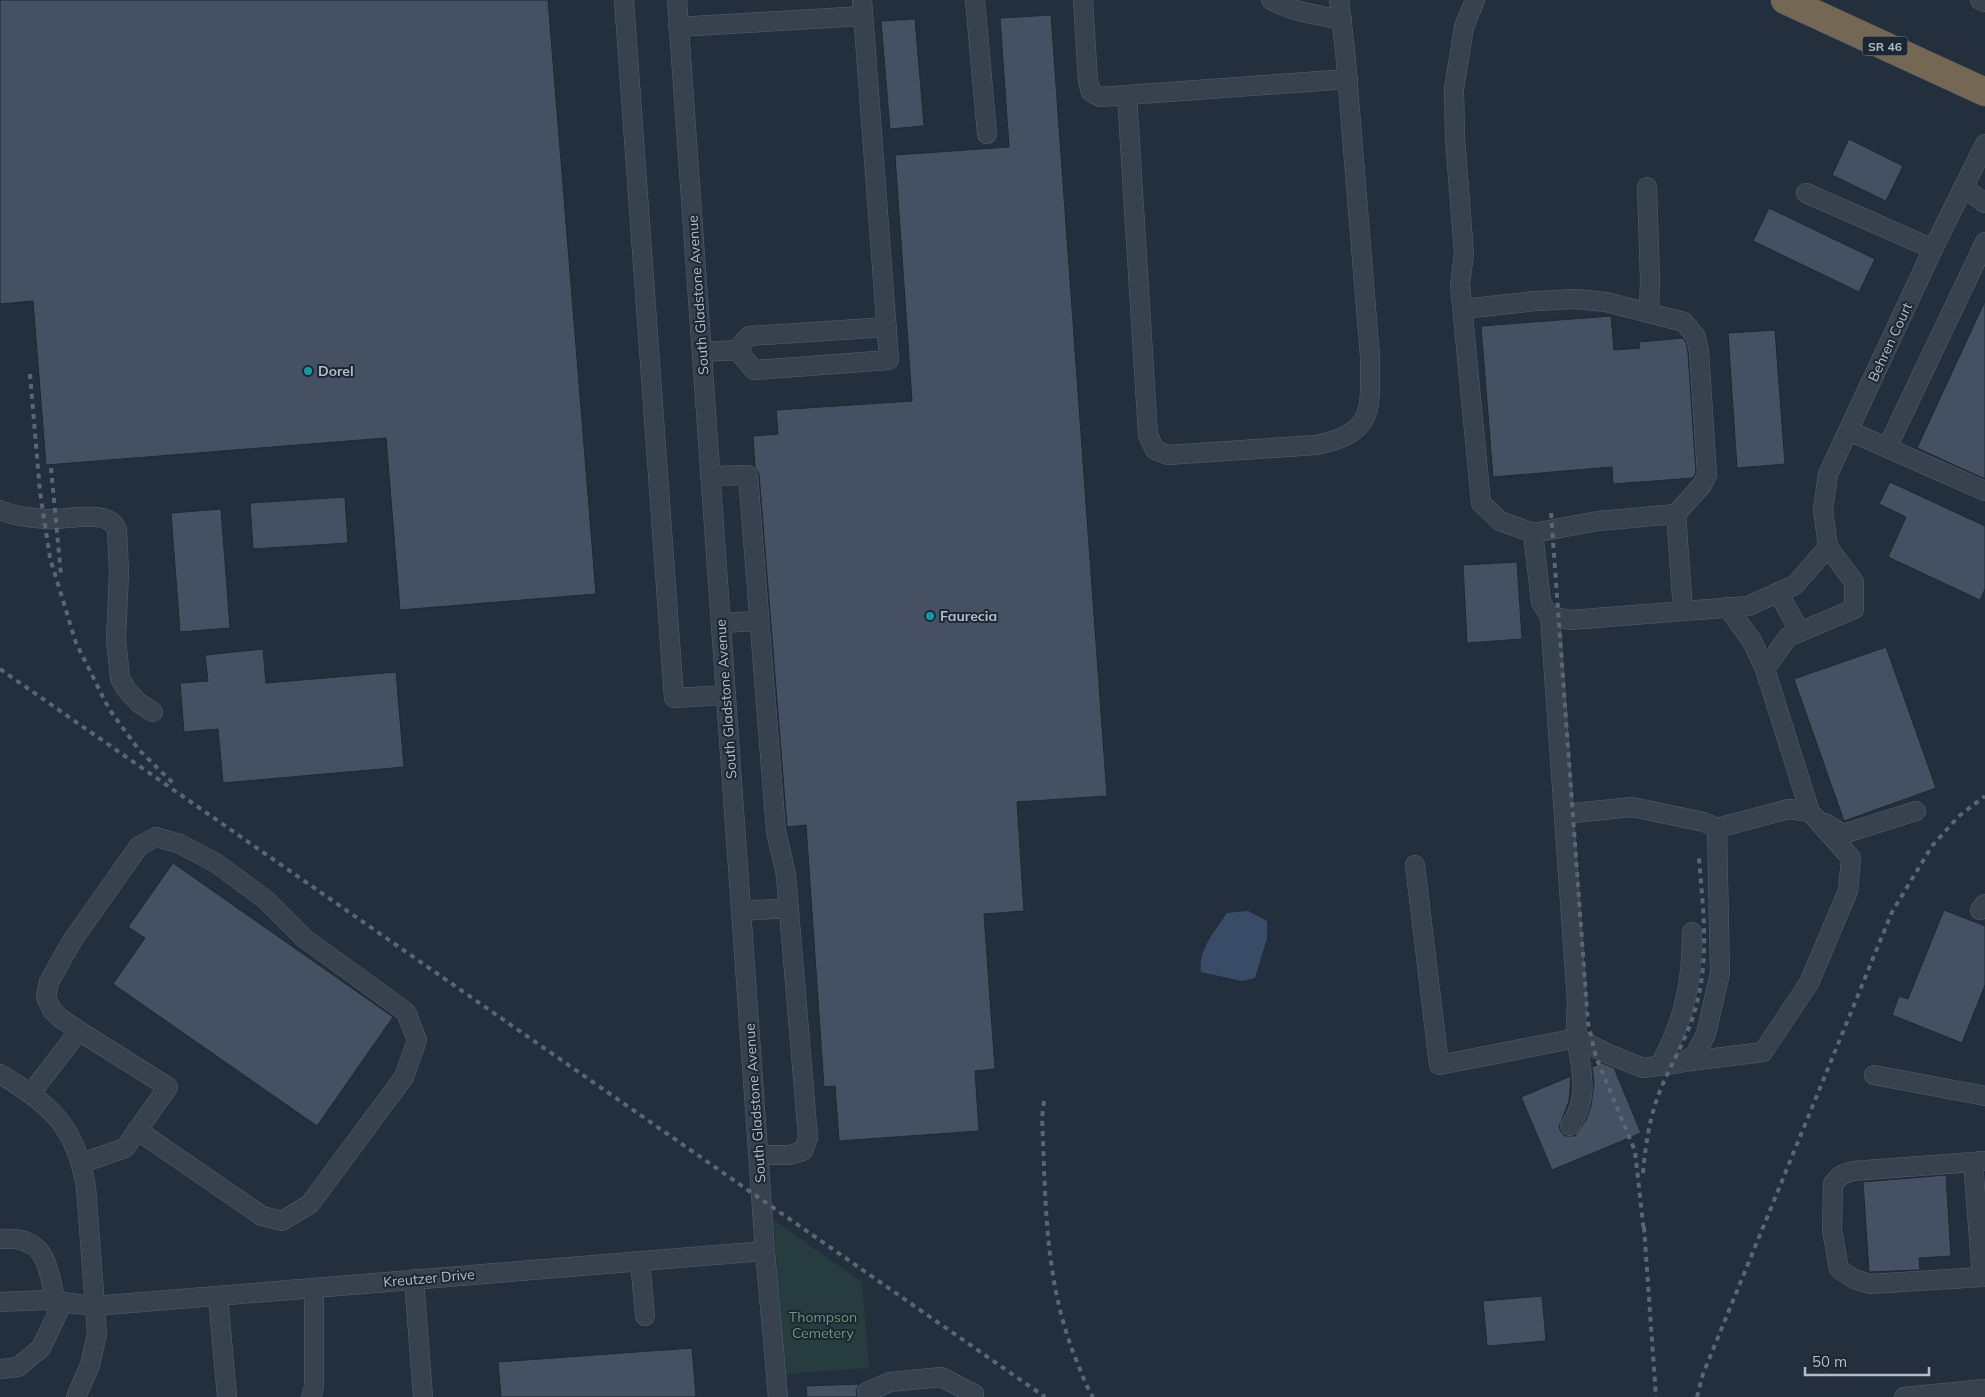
<svg xmlns="http://www.w3.org/2000/svg" width="1985" height="1397" viewBox="0 0 1985 1397" font-family="Mulish,sans-serif">
  <style>
    .green { fill: #263c3f }
    .water { fill: #394c67 }
    .building { fill: #455162; stroke: #1f2835 }
    .lines { fill: none; stroke-linecap: round; stroke-linejoin: round }
    .minor-casing { stroke: #565f6c; stroke-width: 20 }
    .highway-casing { stroke: #434c59; stroke-width: 29 }
    .minor { stroke: #38414e; stroke-width: 19 }
    .highway { stroke: #746855; stroke-width: 28 }
    .rail { stroke: #5a6575; stroke-width: 4; stroke-dasharray: 5 5; stroke-linecap: butt }
    .culture-dot { fill: #0f9aa8; stroke: #1d2633; stroke-width: 2 }
    .labels { text-anchor: middle; dominant-baseline: central; stroke-width: 4; stroke-linejoin: round; paint-order: stroke }
    .shield { fill: #1d2633; stroke: #878f9c; stroke-width: 1 }
    .shield-label { font-size: 12px; font-weight: bold; fill: #b4bcc9 }
    .street-label { font-size: 14px; fill: #b4bcc9; stroke: #1d2633 }
    .poi-label { font-size: 14px; font-weight: bold; fill: #b4bcc9; stroke: #1d2633; text-anchor: start }
    .park-label { font-size: 14px; fill: #6b9a76; stroke: #1d2633 }
  </style>
  <rect width="100%" height="100%" fill="#242f3e"/>
  <polygon class="green" points="774,1220 862,1282 869,1368 784,1374"/>
  <path class="water" d="M1248,911L1267,921V938L1255,978L1242,981L1201,972C1198,950 1215,931 1227,913Z"/>
  <g class="building">
    <polygon points="0,0 548,0 596,594 400,610 386,438 46,465 33,301 0,304"/>
    <polygon points="1051,15 1107,796 1017,802 1024,911 984,914 995,1069 975,1071 979,1131 839,1141 835,1086 824,1087 806,825 787,827 759,474 755,467 753,436 778,434 776,410 912,401 895,155 1009,147 1000,18"/>
    <polygon points="915,19 924,126 890,129 881,21"/>
    <polygon points="1849,139 1903,166 1886,201 1832,175"/>
    <polygon points="1769,208 1875,259 1859,292 1753,241"/>
    <polygon points="1985,301 1985,479 1917,448"/>
    <polygon points="1611,316 1614,350 1640,348 1639,342 1683,338 1686,342 1688,353 1696,473 1693,478 1613,484 1612,467 1493,477 1481,326"/>
    <polygon points="1775,330 1785,464 1737,468 1728,333"/>
    <polygon points="1890,482 1985,526 1985,589 1980,600 1888,557 1906,517 1879,504"/>
    <polygon points="345,497 348,543 253,549 250,503"/>
    <polygon points="221,509 230,628 180,632 171,513"/>
    <polygon points="1517,562 1522,639 1467,643 1463,565"/>
    <polygon points="1886,647 1936,788 1844,821 1794,679"/>
    <polygon points="263,649 266,683 396,672 404,767 223,783 218,729 184,732 180,683 208,681 205,655"/>
    <polygon points="173,863 393,1017 317,1126 113,984 145,938 128,927"/>
    <polygon points="1944,910 1985,926 1985,985 1962,1043 1892,1015 1899,996 1908,999"/>
    <polygon points="1602,1063 1614,1068 1641,1133 1552,1170 1521,1097 1571,1076 1569,1101 1559,1127 1561,1132 1565,1136 1575,1136 1586,1120 1591,1106 1594,1083 1592,1067"/>
    <polygon points="1946,1175 1951,1256 1919,1258 1920,1270 1869,1272 1863,1182"/>
    <polygon points="1542,1296 1546,1341 1487,1346 1483,1301"/>
    <polygon points="692,1348 696,1397 501,1397 498,1362"/>
    <polygon points="860,1384 856,1390 857,1397 807,1397 806,1386"/>
  </g>
  <g class="lines">
    <defs>
      <g id="minor">
        <polyline points="624,0 674,698 726,695"/>
        <polyline points="677,0 765,1251 778,1397"/>
        <polyline points="975,0 987,134"/>
        <path d="M1083,0L1088,81L1091,92L1100,97L1127,95L1148,435L1155,450L1168,455L1316,445C1376,433 1370,409 1370,357L1345,50L1339,0"/>
        <path d="M1271,0C1293,12 1317,15 1342,20"/>
        <polyline points="1475,0 1464,27 1454,89 1455,138 1464,254 1460,284 1481,503 1500,521 1533,533 1541,602 1550,616 1570,620 1748,606 1795,585 1828,547"/>
        <polyline points="1980,0 1985,2"/>
        <polyline points="678,27 863,16"/>
        <polyline points="1127,95 1348,79"/>
        <polyline points="1647,187 1650,280 1649,312"/>
        <polyline points="1964,188 1985,203"/>
        <polyline points="1806,193 1933,249"/>
        <polyline points="1463,309 1536,301 1576,299 1606,302 1684,322 1696,337 1699,352 1707,475 1702,485 1676,514 1683,611"/>
        <polyline points="737,350 749,336 887,327"/>
        <polyline points="702,352 737,350 754,370 889,360 862,0"/>
        <polyline points="1849,431 1985,491"/>
        <polyline points="1887,448 1985,242"/>
        <polyline points="710,476 748,475 776,831 786,875 808,1138 803,1151 790,1155 759,1155"/>
        <path d="M0,510C13,516 31,518 46,519C65,521 109,507 117,530L119,572L116,639L120,678L126,689L139,703L153,712"/>
        <polyline points="1533,533 1598,521 1676,514"/>
        <polyline points="1778,592 1800,632"/>
        <path d="M1550,616L1577,1002C1576,1014 1576,1026 1577,1038C1580,1071 1591,1095 1570,1126"/>
        <polyline points="721,623 759,621"/>
        <polyline points="1765,669 1788,637 1854,609 1854,582 1828,547 1823,510 1828,474 1933,249 1985,144"/>
        <polyline points="1564,814 1632,807 1704,822 1717,828 1789,809 1810,812 1765,669 1752,641 1727,607"/>
        <polyline points="1825,823 1843,834 1916,811"/>
        <polyline points="1415,865 1439,1065 1577,1038 1606,1053 1643,1068 1680,1063 1695,1055 1706,1034 1720,973 1717,828"/>
        <polyline points="1980,910 1985,904"/>
        <polyline points="742,911 789,908"/>
        <polyline points="79,1031 60,1018 52,1010 46,997 49,982 72,941 139,846 156,837 180,844 216,863 266,900 304,938 406,1012 417,1040 404,1077 310,1204 282,1221 262,1216 137,1130"/>
        <polyline points="1683,1062 1763,1052 1809,983 1848,891 1851,858 1810,812"/>
        <path d="M1660,1065C1684,1020 1692,984 1692,932"/>
        <path d="M0,1074C51,1104 76,1127 86,1187L97,1334L90,1365L76,1397"/>
        <polyline points="1874,1075 1985,1096"/>
        <polyline points="31,1093 79,1031 168,1087 125,1148 82,1163"/>
        <polyline points="1985,1161 1973,1162 1982,1277 1985,1277"/>
        <polyline points="1973,1162 1853,1171 1841,1175 1833,1184 1832,1230 1839,1269 1854,1279 1870,1284 1982,1277"/>
        <path d="M0,1239C47,1235 47,1266 56,1302"/>
        <polyline points="640,1261 645,1316"/>
        <polyline points="414,1279 423,1397"/>
        <polyline points="218,1296 227,1397"/>
        <polyline points="0,1302 44,1300 94,1306 765,1251"/>
        <polyline points="0,1369 18,1367 41,1348 63,1302"/>
        <polyline points="867,1392 890,1382 941,1377 974,1394 974,1397"/>
        <polyline points="311,1397 314,1387 314,1288"/>
        <polyline points="1904,1397 1985,1389"/>
      </g>
      <polyline id="highway" points="1785,0 1985,92"/>
    </defs>
    <use href="#minor" class="minor-casing"/>
    <use href="#highway" class="highway-casing"/>
    <use href="#minor" class="minor"/>
    <use href="#highway" class="highway"/>
    <g class="rail">
      <polyline points="30,374 40,492 50,558 76,643 109,709 139,750 173,783"/>
      <polyline points="51,468 61,575"/>
      <polyline points="1551,513 1588,1023 1596,1057 1635,1151 1644,1233"/>
      <polyline points="0,669 1045,1397"/>
      <path d="M1044,1101L1042,1118C1046,1203 1044,1282 1077,1362C1082,1374 1086,1386 1093,1397"/>
      <path d="M1643,1173C1645,1150 1648,1127 1655,1105C1665,1072 1686,1043 1695,1010C1710,960 1703,909 1699,858"/>
      <polyline points="1644,1227 1656,1397"/>
      <polyline points="1697,1397 1703,1374 1892,912 1932,846 1959,816 1985,796"/>
    </g>
  </g>
  <g class="culture-dot">
    <circle cx="308" cy="371" r="5"/>
    <circle cx="930" cy="616" r="5"/>
  </g>
  <g class="labels">
    <rect class="shield" x="1862.5" y="36.5" width="45" height="19" rx="4"/>
    <g class="shield-label">
      <text x="1885" y="46">SR 46</text>
    </g>
    <g class="street-label">
      <text transform="translate(698 295) rotate(-94)">South Gladstone Avenue</text>
      <text transform="translate(1890 342) rotate(-65)">Behren Court</text>
      <text transform="translate(726 699) rotate(-94)">South Gladstone Avenue</text>
      <text transform="translate(755 1103) rotate(-94)">South Gladstone Avenue</text>
      <text transform="translate(429 1278) rotate(-5)">Kreutzer Drive</text>
    </g>
    <g class="poi-label">
      <text x="318" y="371">Dorel</text>
      <text x="940" y="616">Faurecia</text>
    </g>
    <g class="park-label">
      <text x="823" y="1317">Thompson<tspan x="823" dy="16">Cemetery</tspan></text>
    </g>
  </g>
  <path d="M1805 1367v8h124v-8" fill="none" stroke="#b4bcc9" stroke-width="2.5"/>
  <text x="1812" y="1367" font-size="15" fill="#b4bcc9" stroke="#1d2633" stroke-width="4" paint-order="stroke">50 m</text>
</svg>
